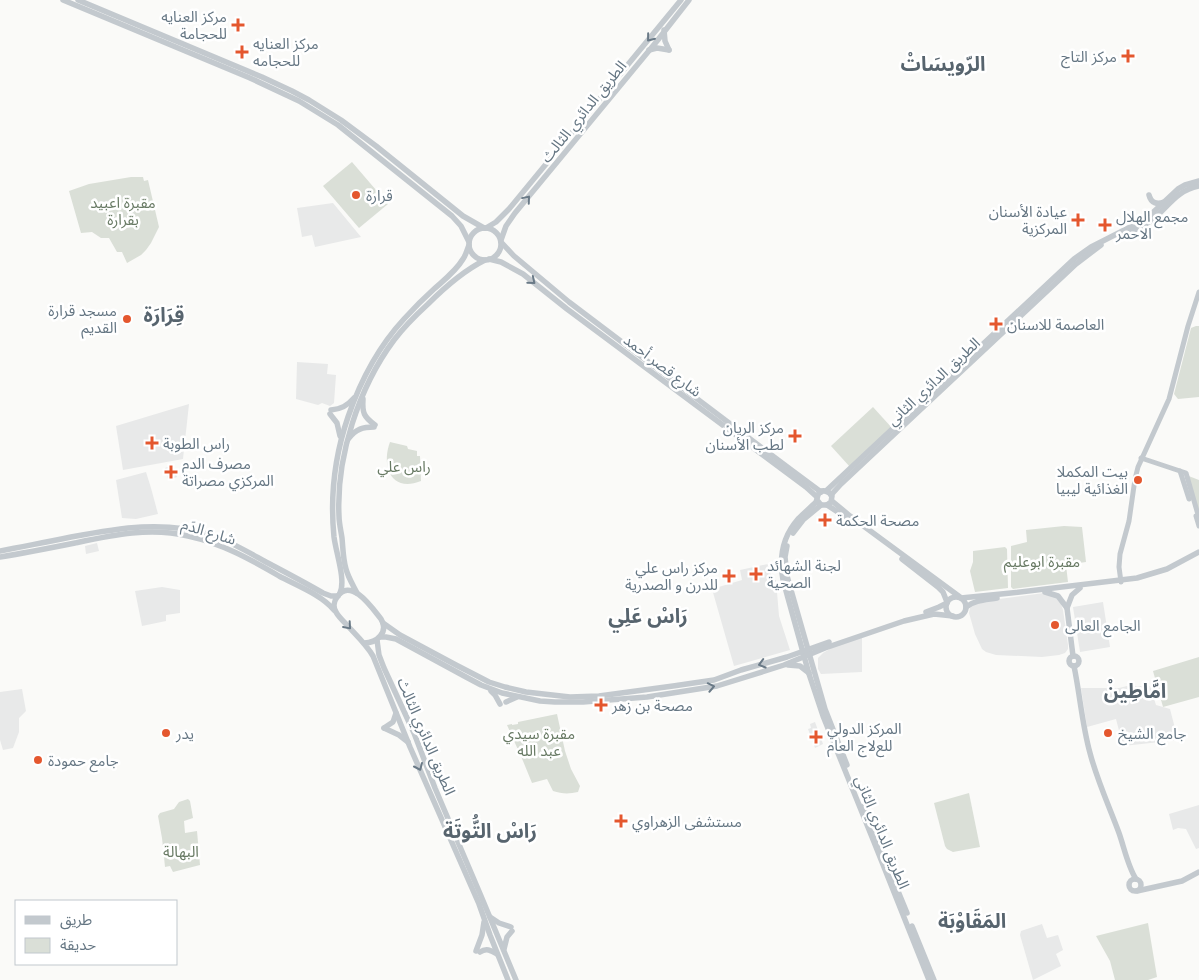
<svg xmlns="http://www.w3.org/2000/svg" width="1199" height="980" viewBox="0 0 1199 980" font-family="'Golos Text','Noto Sans Arabic',sans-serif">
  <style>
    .built { fill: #e8e9e9 }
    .green { fill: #dadfd7 }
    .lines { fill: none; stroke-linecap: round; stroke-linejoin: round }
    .secondary { stroke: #c3c9ce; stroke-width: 5 }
    .primary { stroke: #c3c9ce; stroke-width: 5.5 }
    .oneway { stroke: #6a7a87 }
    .poi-dot { fill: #e4572e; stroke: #fff; stroke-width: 2 }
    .labels { text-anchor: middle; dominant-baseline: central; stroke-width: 5; stroke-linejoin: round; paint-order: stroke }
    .poi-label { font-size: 15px; fill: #657683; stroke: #fff; text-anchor: start }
    .street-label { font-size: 15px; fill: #657683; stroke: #fff }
    .park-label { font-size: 15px; fill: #687a64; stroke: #fff }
    .district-label { font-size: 20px; font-weight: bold; fill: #57646e; stroke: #fff }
  </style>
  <rect width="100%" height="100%" fill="#fafaf8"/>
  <g class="built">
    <polygon points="333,203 361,237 315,247 312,235 302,237 297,208"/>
    <polygon points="297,362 328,364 327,374 336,375 334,403 330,406 322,403 318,405 296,399"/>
    <polygon points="189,404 183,459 123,470 116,426"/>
    <polygon points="173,465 177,477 168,480 165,468"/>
    <polygon points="146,472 151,488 158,514 136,519 122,518 116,480"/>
    <polygon points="97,543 99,551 86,554 85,546"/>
    <polygon points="768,564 773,580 770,582 776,580 779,616 790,650 734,666 712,589 742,580 740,570"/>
    <polygon points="162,587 180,590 180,613 166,615 166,621 142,626 135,591"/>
    <polygon points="1044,593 1056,597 1060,601 1063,610 1068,645 1068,649 1065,653 1059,655 1042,657 996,655 986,652 982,649 975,634 969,613 970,608 973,604 976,602"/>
    <polygon points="1103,602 1110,647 1080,652 1073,607"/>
    <polygon points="862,637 862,672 821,674 818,669 818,658 823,653 833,647"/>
    <polygon points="1127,686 1150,686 1156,705 1170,709 1178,740 1123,746 1116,719 1087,727 1081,688 1119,688"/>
    <polygon points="22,689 26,711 19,718 19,732 13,748 3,750 0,740 0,692"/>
    <polygon points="815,722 823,744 815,748 808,729 811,728 810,724"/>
    <polygon points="1199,805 1199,848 1196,849 1186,829 1178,828 1173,830 1169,814"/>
    <polygon points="1042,924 1047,938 1058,935 1063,950 1056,954 1061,966 1033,980 1020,935 1021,931"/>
  </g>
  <g class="green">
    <polygon points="352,162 388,204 359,228 323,186"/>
    <polygon points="131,177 143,177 144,181 148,180 159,227 151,243 146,250 141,255 127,263 122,252 117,252 109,238 101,238 92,232 81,233 69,191 89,184"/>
    <polygon points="1196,326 1199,326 1199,397 1178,399 1174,394 1191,328"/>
    <polygon points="873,407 892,428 850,467 831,446"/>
    <path d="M390,442L407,446L408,449L417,451V456H420L421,481C391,493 381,466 390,442Z"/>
    <polygon points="1186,475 1199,480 1199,513"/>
    <polygon points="1064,526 1082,527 1086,562 1066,565 1068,582 1013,589 1011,587 1011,546 1027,542 1026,530"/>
    <polygon points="1005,547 1007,549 1008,588 975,592 970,571 973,562 973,551"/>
    <polygon points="1199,657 1199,697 1163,707 1153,671"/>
    <path d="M557,714L565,751L571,769L580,786L578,792C569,794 562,794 553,791L547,779L532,783L523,761L507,725L512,724V725L518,724V722Z"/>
    <polygon points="969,793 980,847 953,852 947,849 945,846 934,803"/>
    <polygon points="188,799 190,801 193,818 184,821 185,833 197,831 200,865 173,872 170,866 165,867 162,838 158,816 160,813 174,809 179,802"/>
    <polygon points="1148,923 1157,977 1148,980 1115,980 1110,961 1096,936"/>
  </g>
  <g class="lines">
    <g class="secondary">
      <polyline points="1141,458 1186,473 1199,518"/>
      <polyline points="1180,471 1189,499"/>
      <polyline points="1196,516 1199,526"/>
      <polyline points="1121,582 1119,567 1120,554 1129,521 1135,479 1138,467 1169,399 1188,326 1199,292"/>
    </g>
    <g class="primary">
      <polyline points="63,0 250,78 299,101 338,125 452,216 461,226 469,242"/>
      <polyline points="78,0 262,77 292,91 309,100 341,120 376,146 463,216 484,228"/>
      <polyline points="664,30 665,41 669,50"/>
      <polyline points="649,50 657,48 669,50"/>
      <path d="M1149,195C1151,203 1157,205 1164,202"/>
      <polyline points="486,228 496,222 509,209 681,0"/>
      <circle cx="485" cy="244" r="16"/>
      <path d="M1121,236C1130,232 1141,228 1149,222C1168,209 1174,191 1199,186"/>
      <polyline points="501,240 506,226 515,213 657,41 689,0"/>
      <polyline points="501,242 514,256 569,302 790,469 821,492"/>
      <polyline points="489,259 501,262 523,274 567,309 806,487 817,497"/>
      <path d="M363,399C362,413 364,417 375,425"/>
      <path d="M331,410C341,409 347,406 354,398"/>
      <polyline points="330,414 337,423 340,436"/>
      <path d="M349,438C356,429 363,427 374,427"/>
      <polyline points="826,491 1074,259 1091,247 1146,219 1178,189 1185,185 1199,181"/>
      <polyline points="831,495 841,484 1076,264 1101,245"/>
      <path d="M817,500L821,505H827L831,502L832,496C829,491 821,488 818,495C817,498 817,500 816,502C810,508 804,513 798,519C783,536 779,558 783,580L809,674L823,716L874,842L929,980"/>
      <polyline points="832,501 850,516 960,597"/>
      <polyline points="827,505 847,518"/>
      <polyline points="793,533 803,520 821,505"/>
      <polyline points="787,546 785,557 787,576 825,709 847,765"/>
      <path d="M0,551C24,546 48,542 71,537C119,528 164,520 211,535C230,541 248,552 266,562C285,572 304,582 323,593L331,596H338"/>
      <path d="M0,557C25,553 50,548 75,543C113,535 150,527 188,536C221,543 250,559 279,576C296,585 322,595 334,610"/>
      <polyline points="902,559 938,587 943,592 947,602"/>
      <polyline points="1045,592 1058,596 1067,608"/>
      <path d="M340,593C346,580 336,553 334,537C330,497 335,455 348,417C360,382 379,346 404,319C414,308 424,298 434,289C444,280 456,271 463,259C466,255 467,250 469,245"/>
      <path d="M357,593C353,585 348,577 346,569C343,559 343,548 342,538C341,531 339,523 339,516C336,457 359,387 394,340C404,327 416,315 428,304C446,286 463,271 485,260"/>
      <circle cx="956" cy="607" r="10"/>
      <polyline points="961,598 1011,593 1137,578 1167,569 1199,552"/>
      <path d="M966,607C975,600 986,600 997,598"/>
      <polyline points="926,612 939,607 947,603"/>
      <polyline points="383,623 400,635 456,665 489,682 505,687 526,692 570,697 599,696 673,686 714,680 741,670 787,657 829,642"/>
      <polyline points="380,637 386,637 396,639 466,677 481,685 502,693 540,701 555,702 583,702 647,697 717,686 784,665 825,648 904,621 934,614 953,616"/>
      <polyline points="377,640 379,655 384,668 414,733 435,788 481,896 516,980"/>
      <path d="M364,643C377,643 389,632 381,619C373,609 351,576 337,597C334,601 333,607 336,612C338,616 342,620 346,624C355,634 366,644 373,656L410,747L479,904L490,935L508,980"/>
      <polyline points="1073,656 1067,608 1072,595 1080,588"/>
      <circle cx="1074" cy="661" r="5"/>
      <polyline points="788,665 800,666 809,673"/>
      <path d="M1074,666C1080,695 1082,724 1090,753C1097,780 1109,806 1119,833C1124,847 1128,867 1136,879"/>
      <polyline points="491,691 495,695 500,704"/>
      <polyline points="506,702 517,697"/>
      <polyline points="384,728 399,735 408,742"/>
      <polyline points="384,728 393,722 396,713"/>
      <polyline points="863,806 907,913"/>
      <circle cx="1135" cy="885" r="6"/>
      <polyline points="1137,891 1182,881 1199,872"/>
      <polyline points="490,917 499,923 511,927"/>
      <polyline points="912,926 934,980"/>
      <polyline points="504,949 507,937 512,931"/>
      <polyline points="476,951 482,935 484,922"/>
      <path d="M480,952C486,948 491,950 497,954"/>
    </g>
  </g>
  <defs><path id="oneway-chevron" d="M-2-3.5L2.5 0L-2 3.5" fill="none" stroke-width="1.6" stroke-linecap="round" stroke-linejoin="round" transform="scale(1.25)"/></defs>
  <g class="oneway">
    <use href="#oneway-chevron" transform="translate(650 38) rotate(129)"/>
    <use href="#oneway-chevron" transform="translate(527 199) rotate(-50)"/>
    <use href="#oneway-chevron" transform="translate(532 281) rotate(39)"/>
    <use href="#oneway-chevron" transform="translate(348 626) rotate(49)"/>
    <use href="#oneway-chevron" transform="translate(762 664) rotate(164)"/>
    <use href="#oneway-chevron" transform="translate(711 687) rotate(-11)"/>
    <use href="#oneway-chevron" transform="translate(419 767) rotate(66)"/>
  </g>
  <g class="poi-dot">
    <path d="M235.5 17.5h5v5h5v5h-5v5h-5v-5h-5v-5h5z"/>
    <path d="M239.5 44.5h5v5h5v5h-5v5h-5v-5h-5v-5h5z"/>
    <path d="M1125.5 48.5h5v5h5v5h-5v5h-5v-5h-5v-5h5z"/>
    <circle cx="356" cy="195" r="5"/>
    <path d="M1075.5 212.5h5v5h5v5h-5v5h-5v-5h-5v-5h5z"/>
    <path d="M1102.5 217.5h5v5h5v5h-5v5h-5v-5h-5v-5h5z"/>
    <circle cx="127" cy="319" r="5"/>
    <path d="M993.5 316.5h5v5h5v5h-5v5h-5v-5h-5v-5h5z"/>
    <path d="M792.5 428.5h5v5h5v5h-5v5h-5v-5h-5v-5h5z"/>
    <path d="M149.5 435.5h5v5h5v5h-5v5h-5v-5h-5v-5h5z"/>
    <path d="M168.5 464.5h5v5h5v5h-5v5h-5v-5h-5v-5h5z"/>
    <circle cx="1138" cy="480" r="5"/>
    <path d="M822.5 512.5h5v5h5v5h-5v5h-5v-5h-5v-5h5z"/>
    <path d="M753.5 566.5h5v5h5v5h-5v5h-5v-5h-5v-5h5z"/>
    <path d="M726.5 568.5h5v5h5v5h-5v5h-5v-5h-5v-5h5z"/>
    <circle cx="1055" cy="625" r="5"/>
    <path d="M598.5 697.5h5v5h5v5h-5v5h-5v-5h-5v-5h5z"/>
    <circle cx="166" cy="733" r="5"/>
    <circle cx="1108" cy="733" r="5"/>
    <path d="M813.5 729.5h5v5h5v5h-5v5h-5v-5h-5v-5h5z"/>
    <circle cx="38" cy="760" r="5"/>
    <path d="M618.5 813.5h5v5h5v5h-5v5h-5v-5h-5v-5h5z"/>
  </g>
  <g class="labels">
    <g class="poi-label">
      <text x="227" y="16" text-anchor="end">مركز العنايه<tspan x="227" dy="17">للحجامة</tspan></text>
      <text x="253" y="43">مركز العنايه<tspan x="253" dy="17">للحجامه</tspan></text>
      <text x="1117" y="56" text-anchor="end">مركز التاج</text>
      <text x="366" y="195">قرارة</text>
      <text x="1067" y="211" text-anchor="end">عيادة الأسنان<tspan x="1067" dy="17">المركزية</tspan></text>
      <text x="1116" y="216">مجمع الهلال<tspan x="1116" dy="17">الاحمر</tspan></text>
      <text x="117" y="310" text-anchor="end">مسجد قرارة<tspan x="117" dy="17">القديم</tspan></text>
      <text x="1007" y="324">العاصمة للاسنان</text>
      <text x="784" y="427" text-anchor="end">مركز الريان<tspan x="784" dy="17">لطب الأسنان</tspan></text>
      <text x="163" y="443">راس الطوبة</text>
      <text x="182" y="463">مصرف الدم<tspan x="182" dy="17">المركزي مصراتة</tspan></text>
      <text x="1128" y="471" text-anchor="end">بيت المكملا<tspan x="1128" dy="17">الغذائية ليبيا</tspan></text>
      <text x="836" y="520">مصحة الحكمة</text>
      <text x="767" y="565">لجنة الشهائد<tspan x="767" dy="17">الصحية</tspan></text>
      <text x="718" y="567" text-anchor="end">مركز راس علي<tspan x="718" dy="17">للدرن و الصدرية</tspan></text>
      <text x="1065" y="625">الجامع العالى</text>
      <text x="612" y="705">مصحة بن زهر</text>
      <text x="827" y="728">المركز الدولي<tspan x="827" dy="17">للعﻻج العام</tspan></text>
      <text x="176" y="733">يدر</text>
      <text x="1118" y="733">جامع الشيخ</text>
      <text x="48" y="760">جامع حمودة</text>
      <text x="632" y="821">مستشفى الزهراوي</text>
    </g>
    <g class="street-label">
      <text transform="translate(583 111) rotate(-51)">الطريق الدائري الثالث</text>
      <text transform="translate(663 365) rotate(37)">شارع قصر أحمد</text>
      <text transform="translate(933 381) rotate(-43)">الطريق الدائري الثاني</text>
      <text transform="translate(209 531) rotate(17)">شارع الدَم</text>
      <text transform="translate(427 736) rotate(67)">الطريق الدائري الثالث</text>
      <text transform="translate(883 832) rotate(68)">الطريق الدائري الثاني</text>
    </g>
    <g class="park-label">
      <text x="123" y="202">مقبرة اعبيد<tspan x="123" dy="17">بقرارة</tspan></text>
      <text x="404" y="466">راس علي</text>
      <text x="1042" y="561">مقبرة ابوعليم</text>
      <text x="539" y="733">مقبرة سيدي<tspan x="539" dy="17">عبد الله</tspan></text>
      <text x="181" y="851">البهالة</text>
    </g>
    <g class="district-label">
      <text x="943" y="63">الرّويسَاتْ</text>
      <text x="164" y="314">قِرَارَة</text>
      <text x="648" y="615">رَاسْ عَلِي</text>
      <text x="1135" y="690">امَّاطِينْ</text>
      <text x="490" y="830">رَاسْ التُّوتَة</text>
      <text x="972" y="920">المَقَاوْبَة</text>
    </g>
  </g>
  <rect x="15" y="900" width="162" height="65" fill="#ffffff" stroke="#c1c8cd"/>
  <rect x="25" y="916" width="25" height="8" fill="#c3c9ce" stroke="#c1c8cd"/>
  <text x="60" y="925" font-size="15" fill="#657683">طريق</text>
  <rect x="25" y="938" width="25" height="15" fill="#dadfd7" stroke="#c1c8cd"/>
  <text x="60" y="950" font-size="15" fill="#657683">حديقة</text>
</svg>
